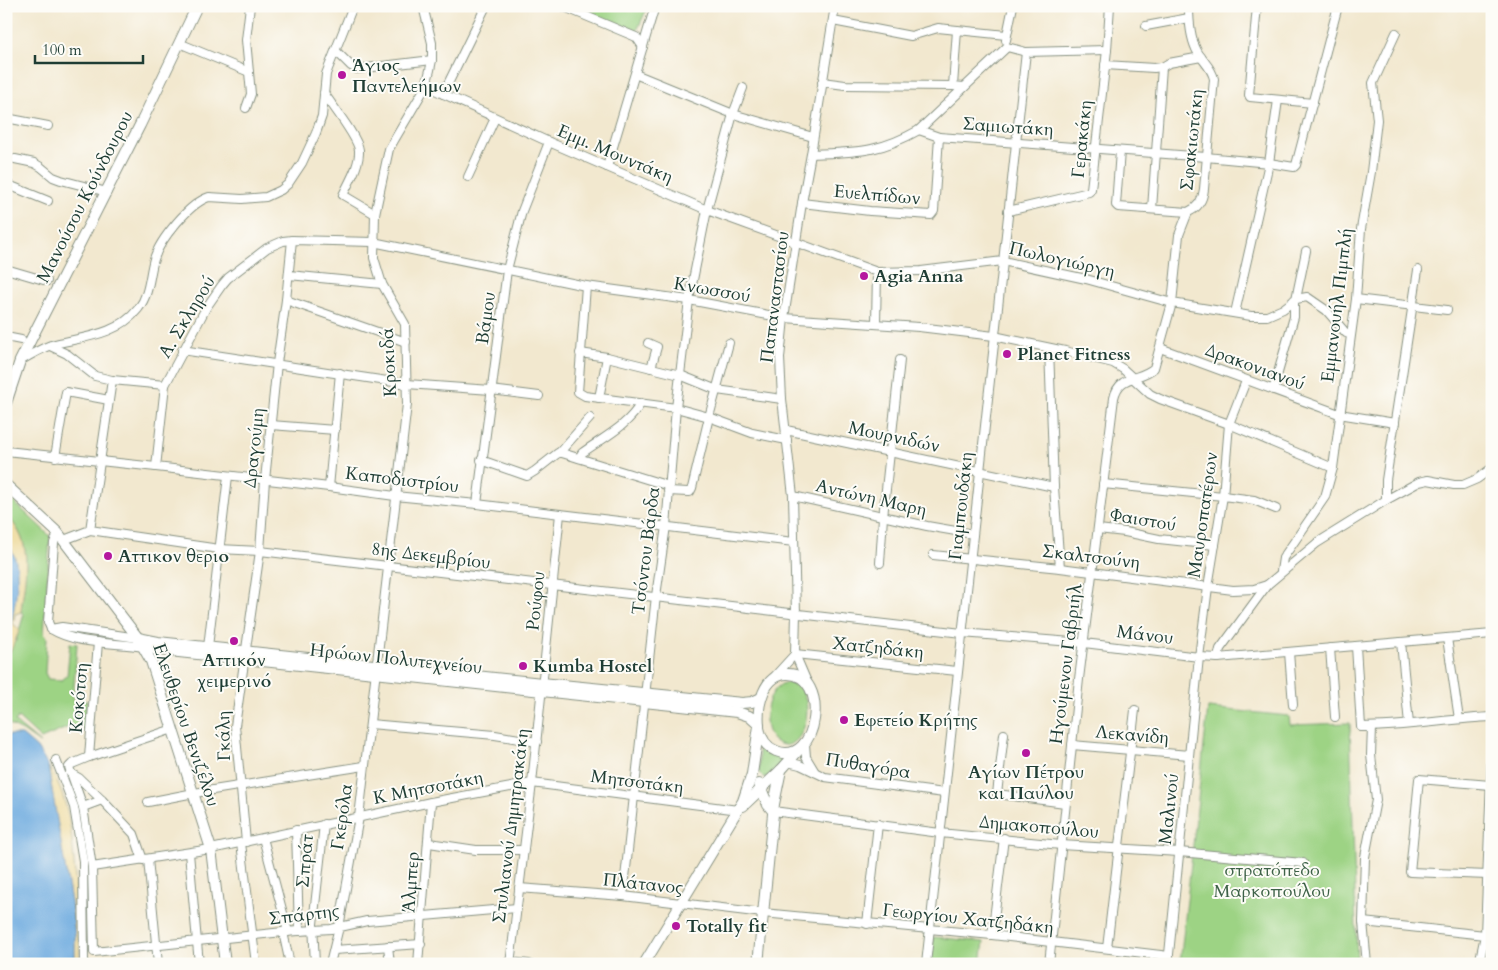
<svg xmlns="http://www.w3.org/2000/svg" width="1498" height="970" viewBox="0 0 1498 970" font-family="Cardo,serif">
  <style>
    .green { fill: #9dd384; stroke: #5e885c }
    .sand { fill: #eeda9e; stroke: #868c69 }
    .water { fill: #6daadf; stroke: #46748a }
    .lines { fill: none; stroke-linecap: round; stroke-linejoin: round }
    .minor-casing { stroke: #889282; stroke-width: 10 }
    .major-casing { stroke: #889282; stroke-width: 12 }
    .minor { stroke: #fff; stroke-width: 8 }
    .major { stroke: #fff; stroke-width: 10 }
    .poi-dot { fill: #b5179e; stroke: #fdfcf7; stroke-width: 2 }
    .labels { text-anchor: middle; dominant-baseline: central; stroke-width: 4; stroke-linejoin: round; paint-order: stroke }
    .poi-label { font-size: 18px; font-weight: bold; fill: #1f3d34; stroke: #fdfcf7; text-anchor: start }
    .street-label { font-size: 18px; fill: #1f3d34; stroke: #fdfcf7 }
    .park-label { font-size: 18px; fill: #3e6248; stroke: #fdfcf7 }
  </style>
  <rect width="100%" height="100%" fill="#fdfcf7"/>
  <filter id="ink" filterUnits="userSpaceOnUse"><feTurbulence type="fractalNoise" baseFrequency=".02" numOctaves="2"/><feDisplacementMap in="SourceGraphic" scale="10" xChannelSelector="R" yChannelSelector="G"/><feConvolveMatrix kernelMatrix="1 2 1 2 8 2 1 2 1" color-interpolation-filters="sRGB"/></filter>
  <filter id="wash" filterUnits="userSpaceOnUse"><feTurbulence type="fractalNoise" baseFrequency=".0096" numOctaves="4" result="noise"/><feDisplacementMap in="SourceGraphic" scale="20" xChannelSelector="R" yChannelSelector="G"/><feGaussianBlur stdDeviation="1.12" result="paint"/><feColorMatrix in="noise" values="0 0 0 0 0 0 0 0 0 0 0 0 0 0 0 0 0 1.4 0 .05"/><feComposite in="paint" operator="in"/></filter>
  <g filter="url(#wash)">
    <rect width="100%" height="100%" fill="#f2e8cf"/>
    <g class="green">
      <polygon points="578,6 648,6 636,33 576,9"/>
      <path d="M12,500L50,536L44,634L47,637L45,673L48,679L62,680L67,676L70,643L77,644L73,700L87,701L85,728L72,729L71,726L41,739L18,718L15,722L40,743L23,731L6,723V658L12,645L16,641L24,614L21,612C24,577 36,543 6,515V502L9,503Z"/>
      <path d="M784,683C822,678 808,762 776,742C759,732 765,690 784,683Z"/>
      <polygon points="1208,708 1289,716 1290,725 1350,723 1357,964 1180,964"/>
      <polygon points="759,743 779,756 788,757 767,777 763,777 759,773"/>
      <polygon points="934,937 984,942 981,964 931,964"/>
    </g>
    <g class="sand">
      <path d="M6,515C36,544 24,576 21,612L15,614L13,624L20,630C15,639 13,649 6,658C6,626 17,596 16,564C16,554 8,548 6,539C5,531 6,522 6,515Z"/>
      <path d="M48,766C73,803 72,845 76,887C78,913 81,938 79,964H75V936L72,908Z"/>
    </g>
    <g class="water">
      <path d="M6,540C10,547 14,554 16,562C20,581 14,619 6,636Z"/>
      <polygon points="6,735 22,735 37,748 48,766 72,908 75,936 75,964 6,964"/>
    </g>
  </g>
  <g filter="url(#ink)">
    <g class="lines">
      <defs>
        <g id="minor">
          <polyline points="562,6 636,37 643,47"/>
          <polyline points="1257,6 1249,95 1250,97 1313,103"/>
          <polyline points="833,21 911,36 938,28 1006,35"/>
          <polyline points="1146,26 1189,18"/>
          <polyline points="1006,40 1013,6"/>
          <polyline points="179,43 249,72"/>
          <polyline points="1007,47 1026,52 1107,50"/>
          <polyline points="336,51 351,66 357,69 432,60"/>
          <polyline points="1105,65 1154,68 1162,67 1169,63 1201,57"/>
          <polyline points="635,74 733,114 813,137"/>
          <polyline points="822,82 845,85 953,86 964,87"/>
          <polyline points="426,86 549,142 707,210 877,272 921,271 1003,261 1086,279 1172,303 1251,316 1267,316 1283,309 1296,299 1307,297 1326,310 1346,333 1350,334"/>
          <polyline points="953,86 957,30"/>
          <path d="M324,93C331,104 358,138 359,150C360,165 349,182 343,195L375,214"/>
          <polyline points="443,94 486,6"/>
          <polyline points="246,108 251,94 246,40 250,6"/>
          <polyline points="6,118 48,126"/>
          <polyline points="919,130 939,137 1206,157 1269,163 1294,167 1296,165 1338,6"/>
          <polyline points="1120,151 1116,205 1118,207 1188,212"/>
          <path d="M811,154C856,152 879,153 919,130L1007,47"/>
          <polyline points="15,159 34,163 41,167 53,177 61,180 107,192"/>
          <polyline points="607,167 655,6"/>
          <polyline points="468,177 495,118"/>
          <polyline points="6,184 48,201"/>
          <polyline points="802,203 870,211 931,215 934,211 939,137"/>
          <polyline points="1152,209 1162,67"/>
          <polyline points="1008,211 1089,192 1091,189 1107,50 1110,6"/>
          <polyline points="6,269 47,281"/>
          <polyline points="289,275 382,284"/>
          <polyline points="586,286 578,392 585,396 676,408 709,417 752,433 787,440"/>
          <polyline points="1296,299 1306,251"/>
          <polyline points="1356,299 1447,310"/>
          <polyline points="286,300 406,342"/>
          <polyline points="1235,313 1269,163 1278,100"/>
          <polyline points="876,323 877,272"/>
          <polyline points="6,337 21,340"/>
          <polyline points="648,343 657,347 651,368"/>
          <polyline points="50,346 67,354 95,376 112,380 165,385"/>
          <polyline points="1049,348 1054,487 1060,568"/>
          <polyline points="1160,348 1339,414 1395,423"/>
          <polyline points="182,350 407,384 491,390 539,396"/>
          <polyline points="580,353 607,357 680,375 717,390 782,399"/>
          <path d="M20,361C30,355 40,349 51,345C81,337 117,336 138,309C150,294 149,276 154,259C160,239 190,203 209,197L242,199L266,197L281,190L288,184L302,163L316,133L322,116L326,74L353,6"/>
          <polyline points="1273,390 1294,317 1294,300"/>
          <polyline points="599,398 607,357"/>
          <polyline points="271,425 335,430"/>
          <polyline points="786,430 1054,487"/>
          <polyline points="6,451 156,467 329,487 395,496 477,504 794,542"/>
          <polyline points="559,453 590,418"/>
          <polyline points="55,457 66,392 109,400"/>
          <path d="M579,458L582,453C604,437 627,427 641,403"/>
          <polyline points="481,460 527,476 535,471 558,453 562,453 669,486"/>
          <polyline points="156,467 165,385 206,308 222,285 228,278 267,248 283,241 292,240 373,242 586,286 689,300 784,318 919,327 994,336 1065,351 1113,363 1123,369 1150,394 1160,399 1229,424 1333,468"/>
          <polyline points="1103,484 1223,496 1254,500 1276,509"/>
          <polyline points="329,487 340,373"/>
          <polyline points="668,491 688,492 690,492 692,488 709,417 729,343"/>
          <polyline points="793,496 927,526 973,534"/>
          <polyline points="1386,500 1386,480 1418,270"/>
          <polyline points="477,504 507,270 522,211 549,142"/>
          <polyline points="1098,529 1125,532 1159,539 1215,545"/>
          <polyline points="90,530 112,380"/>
          <polyline points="64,540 90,530 219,549 260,551 962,633 1084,643 1199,657 1218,658 1492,634"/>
          <polyline points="933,555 1060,568 1233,590 1254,589 1267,585"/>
          <polyline points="880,563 883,517 900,360"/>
          <polyline points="1281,571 1283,558 1325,497 1333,468 1356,299 1361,229 1371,172 1377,120 1373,83 1396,33"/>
          <polyline points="51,629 48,622 54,543 58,533"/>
          <path d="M51,629C77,645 114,642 144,647"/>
          <polyline points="51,629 62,627 138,638"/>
          <polyline points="1447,638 1459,719"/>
          <polyline points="1401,642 1409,724"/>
          <path d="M1356,646L1361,727C1405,727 1448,719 1492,717"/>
          <polyline points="208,647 228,476"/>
          <polyline points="1330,648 1335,717"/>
          <polyline points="1289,652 1293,705"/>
          <polyline points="795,654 957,671"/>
          <polyline points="1218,658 1220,649 1267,585 1317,543 1386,500 1419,482 1428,480 1454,485 1463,485 1477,479 1492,468"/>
          <polyline points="774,677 795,654"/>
          <polyline points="807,682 795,654 796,613 793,496 782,399 780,358 784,318 802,203 811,154 835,6"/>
          <polyline points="370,724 495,735 537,742"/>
          <polyline points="173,729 89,757 72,764 69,767 83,807 92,867 94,952 283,932 331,929 367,921 517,908"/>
          <polyline points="1004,734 997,794 1065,803"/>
          <polyline points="805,744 806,757 815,772"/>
          <polyline points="1072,745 1189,755"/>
          <polyline points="89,757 98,642"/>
          <polyline points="56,760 74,807 83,861 84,964"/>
          <polyline points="788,762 800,765 825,777 944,793"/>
          <polyline points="70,773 79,778 102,800 134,834 143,860"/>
          <polyline points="148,802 194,793 364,766"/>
          <polyline points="83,807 102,800"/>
          <polyline points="773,811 940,833 1061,845 1179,852 1303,863"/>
          <polyline points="296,830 299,931"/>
          <polyline points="263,838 288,932"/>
          <polyline points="246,842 235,726 260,551 265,480 277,363 286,300 292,240"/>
          <polyline points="241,843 256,964"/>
          <polyline points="429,843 476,850 524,850"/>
          <polyline points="189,853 199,964"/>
          <polyline points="148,859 158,964"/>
          <polyline points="92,867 211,849 431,802 532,783 738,810"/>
          <polyline points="1488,875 1410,872 1419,779 1490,785"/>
          <polyline points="519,888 623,896 763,913 992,935 1169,956"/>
          <polyline points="623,896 656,596 666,526 676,408 689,300 707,210 733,114 743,88"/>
          <polyline points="1363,922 1485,935"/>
          <polyline points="867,924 878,824"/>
          <polyline points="283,932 290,964"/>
          <polyline points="992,935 1004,838"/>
          <polyline points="388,946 390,964"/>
          <polyline points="1107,948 1135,710"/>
          <polyline points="334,950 421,944"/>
          <polyline points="315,964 313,924 324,824"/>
          <polyline points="330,964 339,927 359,817 407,404 405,324 382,284 374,258 375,214 389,149 426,86 430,70 432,60 432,43 423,6"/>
          <polyline points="418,964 431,802"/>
          <polyline points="503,964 510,962 529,964"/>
          <polyline points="510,964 532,783 560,514"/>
          <polyline points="926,964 1026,52"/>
          <path d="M1049,964L1079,679L1114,398C1119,374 1139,381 1154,368L1172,303L1179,235L1188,212C1198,208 1203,199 1204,189L1214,79C1212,67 1201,60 1196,49C1190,36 1189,20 1189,6"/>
          <polyline points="1168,964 1199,657 1208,587 1223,496 1229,424 1246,381"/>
          <polyline points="1367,964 1363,922 1365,857 1376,800 1371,755 1372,727"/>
          <polyline points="1479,964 1485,935 1492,751"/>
        </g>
        <g id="major">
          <polyline points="6,403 20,361 140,125 197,6"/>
          <polyline points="6,485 58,533 138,638 151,661 211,849 225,964"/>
          <polyline points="138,638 158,642 542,683 742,703 752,702 761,698"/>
          <polyline points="144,647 160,650 737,712 749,716 759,725"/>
          <path d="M759,725C757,706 763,675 787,674C831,673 819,768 776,751C766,747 761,739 759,728"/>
          <polyline points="759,784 768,805 773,811"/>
          <polyline points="743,806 781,770 798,751"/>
          <polyline points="644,964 743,801 752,774 759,726"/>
          <polyline points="758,964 774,804 781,770"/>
        </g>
      </defs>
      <use href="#minor" class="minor-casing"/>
      <use href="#major" class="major-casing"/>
      <use href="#minor" class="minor"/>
      <use href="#major" class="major"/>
    </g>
  </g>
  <g class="poi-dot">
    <circle cx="342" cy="75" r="5"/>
    <circle cx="864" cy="276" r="5"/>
    <circle cx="1007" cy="354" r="5"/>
    <circle cx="108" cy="556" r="5"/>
    <circle cx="234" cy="641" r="5"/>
    <circle cx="523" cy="666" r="5"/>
    <circle cx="844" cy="720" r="5"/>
    <circle cx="1026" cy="753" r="5"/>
    <circle cx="676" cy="926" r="5"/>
  </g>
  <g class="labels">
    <g class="poi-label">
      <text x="352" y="65">Άγιος<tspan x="352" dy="21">Παντελεήμων</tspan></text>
      <text x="874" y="276">Agia Anna</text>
      <text x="1017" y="354">Planet Fitness</text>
      <text x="118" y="556">Αττικον θεριο</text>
      <text x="234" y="660" text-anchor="middle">Αττικόν<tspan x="234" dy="21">χειμερινό</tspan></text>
      <text x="533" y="666">Kumba Hostel</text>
      <text x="854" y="720">Εφετείο Κρήτης</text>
      <text x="1026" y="772" text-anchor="middle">Αγίων Πέτρου<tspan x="1026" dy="21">και Παύλου</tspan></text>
      <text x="686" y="926">Totally fit</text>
    </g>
    <g class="street-label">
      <text transform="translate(1008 127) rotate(4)">Σαμιωτάκη</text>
      <text transform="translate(1082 139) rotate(-84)">Γερακάκη</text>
      <text transform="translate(1192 140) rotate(-84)">Σφακιωτάκη</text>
      <text transform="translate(615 154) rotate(23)">Εμμ. Μουντάκη</text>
      <text transform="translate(877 195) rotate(5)">Ευελπίδων</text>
      <text transform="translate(85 197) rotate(-63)">Μανούσου Κούνδουρου</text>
      <text transform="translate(1062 260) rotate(13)">Πωλογιώργη</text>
      <text transform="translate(712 290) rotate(10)">Κνωσσού</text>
      <text transform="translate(775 297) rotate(-83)">Παπαναστασίου</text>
      <text transform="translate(1337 305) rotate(-83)">Εµµανουήλ Πιµπλή</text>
      <text transform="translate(187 317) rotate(-59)">Α. Σκληρού</text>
      <text transform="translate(486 318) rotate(-82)">Βάμου</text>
      <text transform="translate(389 362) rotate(-93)">Κροκιδά</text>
      <text transform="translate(1255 367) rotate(20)">Δρακονιανού</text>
      <text transform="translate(894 437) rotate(12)">Μουρνιδών</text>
      <text transform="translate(254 448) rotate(-84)">Δραγούμη</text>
      <text transform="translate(402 480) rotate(7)">Καποδιστρίου</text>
      <text transform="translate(871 498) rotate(13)">Αντώνη Μαρη</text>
      <text transform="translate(961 506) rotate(-84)">Γιαμπουδάκη</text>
      <text transform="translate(1203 515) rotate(-82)">Μαυροπατέρων</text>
      <text transform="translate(1143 520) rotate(9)">Φαιστού</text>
      <text transform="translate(646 551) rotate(-83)">Τσόντου Βάρδα</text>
      <text transform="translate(431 556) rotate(7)">8ης Δεκεμβρίου</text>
      <text transform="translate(1091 557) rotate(7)">Σκαλτσούνη</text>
      <text transform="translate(536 601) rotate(-84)">Ρούφου</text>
      <text transform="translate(1145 635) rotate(7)">Μάνου</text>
      <text transform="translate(878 648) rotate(6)">Χατζηδάκη</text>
      <text transform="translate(396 659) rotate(6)">Ηρώων Πολυτεχνείου</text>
      <text transform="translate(1066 664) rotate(-83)">Ηγούμενου Γαβριήλ</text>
      <text transform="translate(79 698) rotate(-85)">Κοκότση</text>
      <text transform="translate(186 725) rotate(71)">Ελευθερίου Βενιζέλου</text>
      <text transform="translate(1132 735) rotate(5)">Λεκανίδη</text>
      <text transform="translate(224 736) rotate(-91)">Γκάλη</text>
      <text transform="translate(868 766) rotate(9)">Πυθαγόρα</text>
      <text transform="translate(637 782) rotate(7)">Μητσοτάκη</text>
      <text transform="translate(428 788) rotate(-11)">Κ Μητσοτάκη</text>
      <text transform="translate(1169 809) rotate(-84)">Μαλινού</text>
      <text transform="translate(342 817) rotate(-82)">Γκερόλα</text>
      <text transform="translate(511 826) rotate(-83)">Στυλιανού Δημητρακάκη</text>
      <text transform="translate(1039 827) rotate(5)">Δημακοπούλου</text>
      <text transform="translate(305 861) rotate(-85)">Σπράτ</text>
      <text transform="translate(411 882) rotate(-86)">Άλμπερ</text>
      <text transform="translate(643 884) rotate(6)">Πλάτανος</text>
      <text transform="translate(304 915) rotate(-7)">Σπάρτης</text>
      <text transform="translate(968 919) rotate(6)">Γεωργίου Χατζηδάκη</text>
    </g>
    <g class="park-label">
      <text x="1272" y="870">στρατόπεδο<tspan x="1272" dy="21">Μαρκοπούλου</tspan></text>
    </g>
  </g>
  <rect width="1498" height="970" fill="none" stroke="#fdfcf7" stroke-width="25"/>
  <path d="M35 55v8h108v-8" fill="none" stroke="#1f3d34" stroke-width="2.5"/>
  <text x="42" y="55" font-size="15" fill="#1f3d34" stroke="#fdfcf7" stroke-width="4" paint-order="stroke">100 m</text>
</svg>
